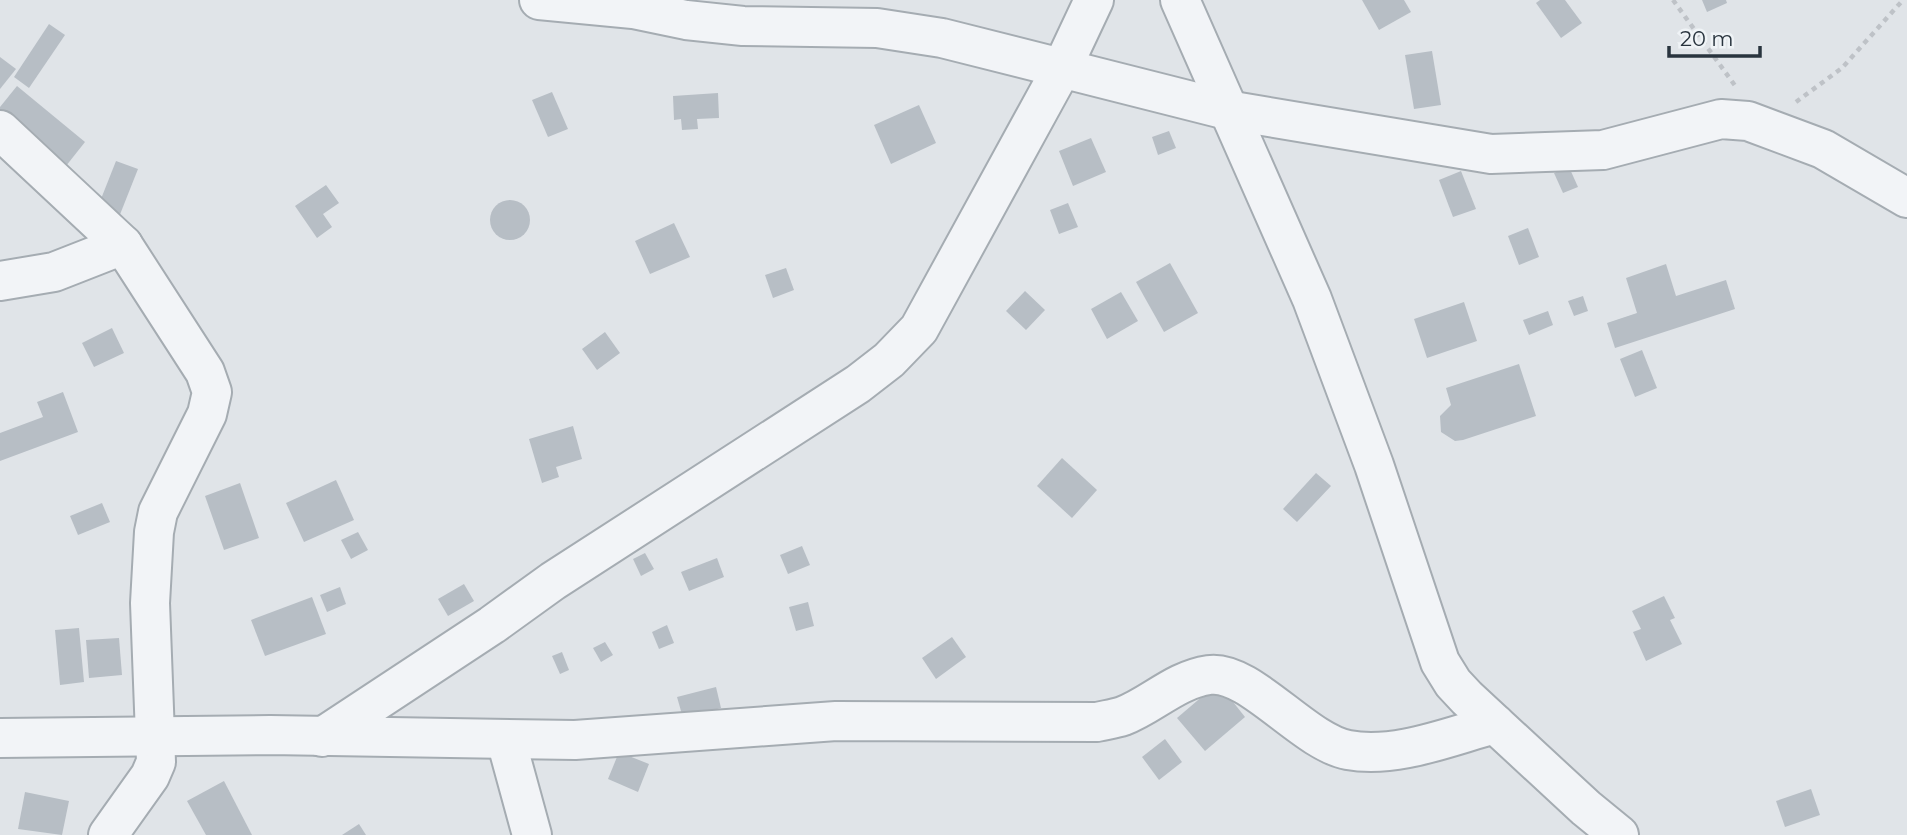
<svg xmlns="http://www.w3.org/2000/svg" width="1907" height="835" viewBox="0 0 1907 835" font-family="Montserrat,sans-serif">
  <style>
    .building { fill: #b7bec5 }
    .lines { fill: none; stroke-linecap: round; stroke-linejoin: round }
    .minor-casing { stroke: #a5acb2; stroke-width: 42 }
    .path { stroke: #bec2c7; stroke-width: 4.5; stroke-dasharray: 5 5; stroke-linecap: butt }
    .minor { stroke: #f2f4f7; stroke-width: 38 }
  </style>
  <rect width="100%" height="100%" fill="#e0e4e8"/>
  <g class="building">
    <polygon points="1362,0 1404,0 1411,12 1379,30"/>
    <polygon points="1540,0 1565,0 1582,23 1561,38 1536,3"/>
    <polygon points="1702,0 1726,0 1727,3 1707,12"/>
    <polygon points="49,24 65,35 29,88 14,77"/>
    <polygon points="1432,51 1441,105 1414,109 1405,55"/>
    <polygon points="0,57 16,69 0,89"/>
    <polygon points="17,86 85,142 62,171 0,120 0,107"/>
    <polygon points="552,92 568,129 548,137 532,100"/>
    <polygon points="718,93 719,118 697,119 698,129 682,130 681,119 674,120 673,96"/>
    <polygon points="919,105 936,143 891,164 874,125"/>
    <polygon points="1169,131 1176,148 1158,155 1152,137"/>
    <polygon points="1091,138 1106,172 1073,186 1059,151"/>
    <polygon points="116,161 138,169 119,217 97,209"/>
    <polygon points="1569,167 1578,187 1563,193 1554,173"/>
    <polygon points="1461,171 1476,209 1453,217 1439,180"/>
    <polygon points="326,185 339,203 323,214 332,227 317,238 295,206"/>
    <circle cx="510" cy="220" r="20"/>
    <polygon points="1068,203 1078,227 1059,234 1050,210"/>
    <polygon points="674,223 690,257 650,274 635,241"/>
    <polygon points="1528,228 1539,257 1519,265 1508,236"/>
    <polygon points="1170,263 1198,313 1164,332 1136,282"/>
    <polygon points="1666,264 1676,296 1726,280 1735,309 1615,348 1607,323 1637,313 1626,278"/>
    <polygon points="786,268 794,290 773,298 765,275"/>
    <polygon points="1025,291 1045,310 1026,330 1006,311"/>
    <polygon points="1121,292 1138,321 1107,339 1091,309"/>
    <polygon points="1583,296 1588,311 1574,316 1568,301"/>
    <polygon points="1464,302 1477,341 1427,358 1414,319"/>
    <polygon points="1548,311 1553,325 1529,335 1523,320"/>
    <polygon points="112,328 124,353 94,367 82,343"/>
    <polygon points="605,332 620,353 597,370 582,349"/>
    <polygon points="1642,350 1657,388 1635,397 1620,359"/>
    <polygon points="1519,364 1536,416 1463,440 1455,441 1441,432 1440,416 1451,405 1446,388"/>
    <polygon points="63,392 78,432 0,461 0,433 43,417 37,402"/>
    <polygon points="573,426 582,459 556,467 559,477 542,483 529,439"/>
    <polygon points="1062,458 1097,490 1072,518 1037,486"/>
    <polygon points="1316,473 1331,486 1297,522 1283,509"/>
    <polygon points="336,480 354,520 304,542 286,503"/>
    <polygon points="240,483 259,538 224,550 205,496"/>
    <polygon points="102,503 110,522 78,535 70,516"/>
    <polygon points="358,532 368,550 351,559 341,540"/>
    <polygon points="802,546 810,565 788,574 780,555"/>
    <polygon points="645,553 654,569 641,576 633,559"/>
    <polygon points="717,558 724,577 689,591 681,572"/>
    <polygon points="464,584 474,601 448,616 438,599"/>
    <polygon points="340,587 346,604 327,612 320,595"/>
    <polygon points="1664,596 1675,618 1670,620 1682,644 1646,661 1633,632 1641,629 1632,611"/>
    <polygon points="312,597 326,634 265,656 251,620"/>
    <polygon points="808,602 814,626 796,631 789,607"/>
    <polygon points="667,625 674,643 659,649 652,632"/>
    <polygon points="79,628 84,682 60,685 55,630"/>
    <polygon points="952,637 966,657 936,679 922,658"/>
    <polygon points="119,638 122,675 89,678 86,640"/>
    <polygon points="605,642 613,655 601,662 593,648"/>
    <polygon points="562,652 569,670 560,674 552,656"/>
    <polygon points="1218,683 1245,717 1205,751 1177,718"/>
    <polygon points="716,687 721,708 683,718 677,697"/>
    <polygon points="1165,739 1182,762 1159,780 1142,757"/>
    <polygon points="619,752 649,764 638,792 608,779"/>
    <polygon points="224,781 252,835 206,835 187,801"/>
    <polygon points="1811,789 1820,815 1785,827 1776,801"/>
    <polygon points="25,792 69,801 62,835 18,829"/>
    <polygon points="359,824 366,835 342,835"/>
  </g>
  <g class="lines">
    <defs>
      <g id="minor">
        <polyline points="539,0 633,9 686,20 743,26 877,28 942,38 1227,110 1491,154 1603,150 1721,119 1748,121 1823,149 1907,198"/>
        <polyline points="1180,0 1312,299 1374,465 1440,662 1453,683 1467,698 1586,808 1619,835"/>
        <polyline points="0,130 123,245 205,372 212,392 207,414 158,512 154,532 150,603 156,762 150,776 108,835"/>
        <polyline points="0,281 54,272 123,245"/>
        <polyline points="322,737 492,625 553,581 858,384 889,360 919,329 1062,68 1094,0"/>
        <path d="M0,738L270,735L575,740L836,721L1097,722C1105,720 1114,719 1123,716C1152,705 1175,680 1209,675C1249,669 1304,742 1348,750C1396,759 1450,736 1495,724"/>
        <polyline points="506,740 532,835"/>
      </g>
    </defs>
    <use href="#minor" class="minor-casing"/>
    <g class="path">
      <polyline points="1673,0 1736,87"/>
      <polyline points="1796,102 1842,68 1903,0"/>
    </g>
    <use href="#minor" class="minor"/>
  </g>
  <path d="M1669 46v10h91v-10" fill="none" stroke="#29343e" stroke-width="3.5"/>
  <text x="1680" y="46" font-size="21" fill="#29343e" stroke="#eff3f6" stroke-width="5" paint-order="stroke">20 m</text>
</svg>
